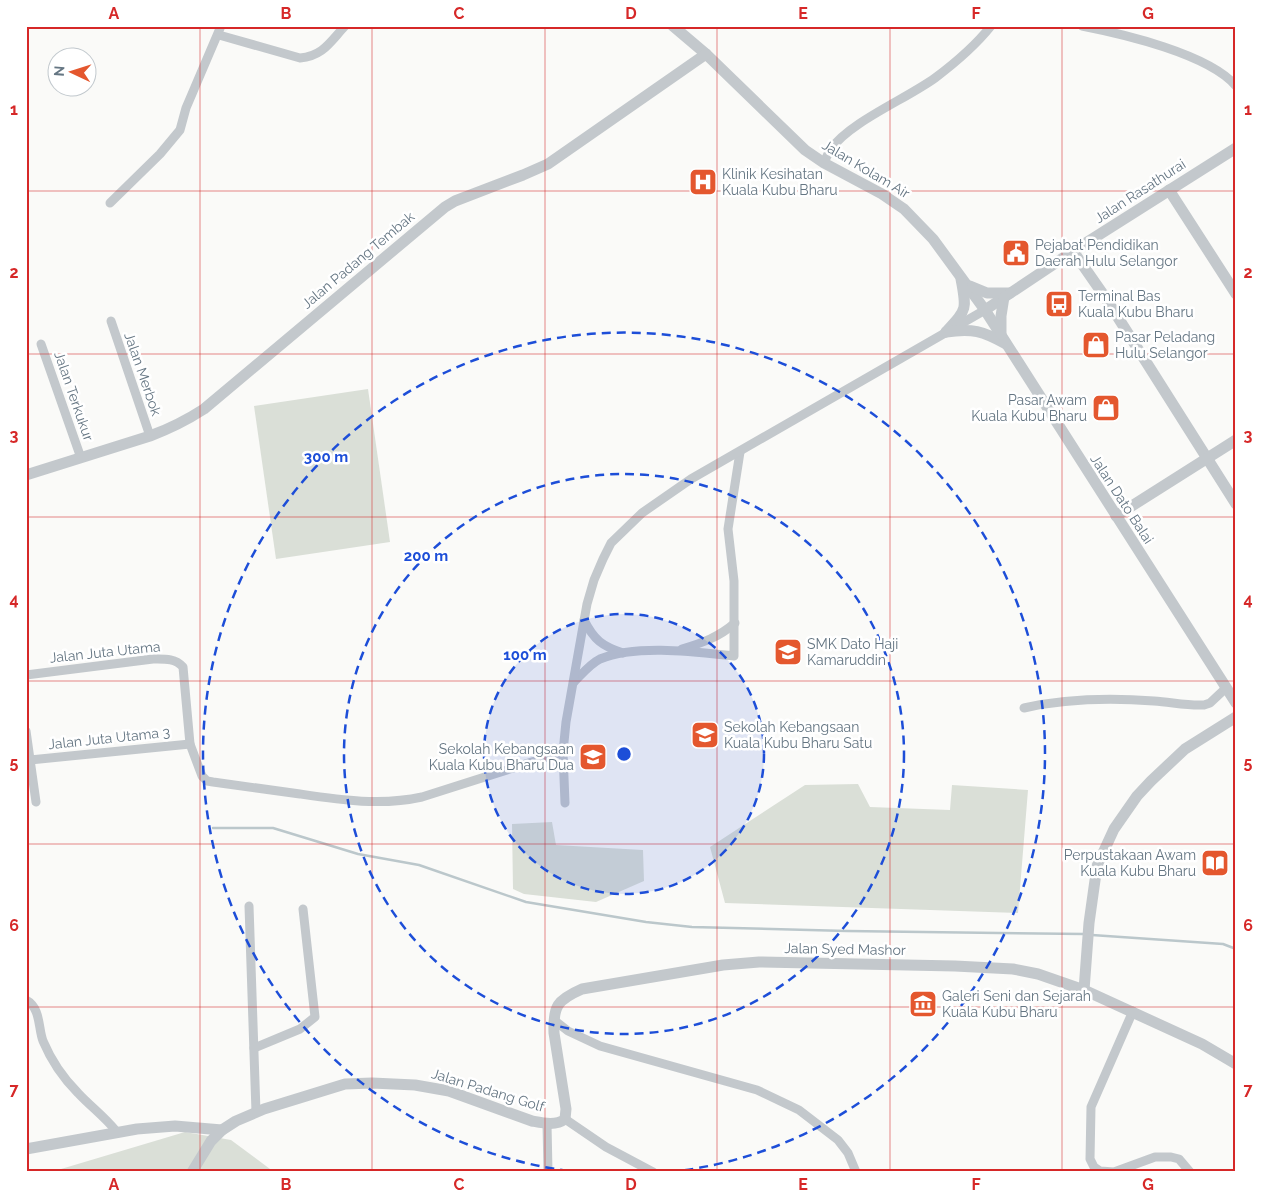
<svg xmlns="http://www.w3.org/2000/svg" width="1262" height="1198" viewBox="0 0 1262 1198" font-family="Raleway,sans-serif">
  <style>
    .green { fill: #dadfd7 }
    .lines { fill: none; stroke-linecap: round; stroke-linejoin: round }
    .stream { stroke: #bbc7cb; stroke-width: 2.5 }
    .minor { stroke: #c3c8cc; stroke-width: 9 }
    .tertiary { stroke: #c3c8cc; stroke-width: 11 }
    .grid { fill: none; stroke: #d62828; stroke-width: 1; stroke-opacity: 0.55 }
    .ring { fill: none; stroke: #1d4ed8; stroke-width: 2.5; stroke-dasharray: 9 6 }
    .labels { text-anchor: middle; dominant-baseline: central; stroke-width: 5; stroke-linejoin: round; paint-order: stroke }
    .street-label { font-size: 14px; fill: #657683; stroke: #fff }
    .poi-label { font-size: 14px; fill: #657683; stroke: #fff; text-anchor: start }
    .centre { fill: #1d4ed8; stroke: #fff; stroke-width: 2.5 }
    .ring-label { font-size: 15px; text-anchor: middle; font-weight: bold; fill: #1d4ed8; stroke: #fff; stroke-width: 5; stroke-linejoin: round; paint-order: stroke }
    .neatline { fill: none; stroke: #d62828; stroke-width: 2 }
    .grid-label { font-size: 16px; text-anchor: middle; font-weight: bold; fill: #d62828 }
  </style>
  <rect width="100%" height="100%" fill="#fafaf8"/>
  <g class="green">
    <polygon points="368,389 390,542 276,559 254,406"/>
    <polygon points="858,784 870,807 950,810 952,785 1028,790 1018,913 725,903 710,847 805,785"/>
    <polygon points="552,822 556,845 643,850 644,881 596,902 524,894 513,889 512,824"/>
    <polygon points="185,1132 231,1140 274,1172 51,1172"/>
  </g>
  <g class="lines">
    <g class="stream">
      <polyline points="213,828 273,828 358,854 419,865 526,902 646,922 692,927 847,931 1084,934"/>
      <polyline points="1092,935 1223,944 1236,949"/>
    </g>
    <g class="minor">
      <path d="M1082,26C1123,34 1209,54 1236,86"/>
      <path d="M219,35L300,58C323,56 330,42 345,26"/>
      <path d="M824,163C826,158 828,153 831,149C850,122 906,99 935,78C955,63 975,46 991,26"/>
      <polyline points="110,203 160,154 180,130 186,108 221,26"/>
      <polyline points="111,321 150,436"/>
      <polyline points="41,344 81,458"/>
      <path d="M584,620C594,640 602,646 623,653"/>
      <path d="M682,649C702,643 719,637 735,623"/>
      <path d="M26,675L153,659C164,659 175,658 183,667L190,744L202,776L207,781L213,782C242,786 271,790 300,794C341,800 381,806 422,797L563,752"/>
      <path d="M574,682C582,674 590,664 600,659C637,644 696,652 734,656V581L728,529L740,452"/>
      <path d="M1024,708C1064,699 1113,698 1154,701C1171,702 1187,706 1204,705L1210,703L1226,688"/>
      <polyline points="26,731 36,802"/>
      <polyline points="30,760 190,744"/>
      <polyline points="565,803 563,752 566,722 587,604 594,580 603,559 611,543 642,513 691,479 985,310"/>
      <polyline points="249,906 256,1112"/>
      <path d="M26,1000C41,1008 38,1028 43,1041C51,1060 64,1079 78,1093C90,1106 105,1117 116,1131"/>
      <polyline points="1133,1011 1091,1107 1090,1159 1094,1167 1100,1171 1114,1172 1155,1157 1171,1157 1179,1159 1190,1172"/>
      <polyline points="554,1020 568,1031 600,1046 757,1090 799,1110 838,1140 848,1153 856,1172"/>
      <polyline points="254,1048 300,1029 315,1017 303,909"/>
      <polyline points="565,1119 606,1147 653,1172"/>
      <polyline points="547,1124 548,1172"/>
    </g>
    <g class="tertiary">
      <polyline points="673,26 706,54 805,150 824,163 882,194 904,209 933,239 985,310 1236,703"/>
      <polyline points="1169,190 1236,294"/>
      <polyline points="1073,251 1105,297 1236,504"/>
      <polyline points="970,286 987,293 1010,293"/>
      <polyline points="985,310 1078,248 1236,148"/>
      <path d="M946,332C967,309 967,310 961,279"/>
      <path d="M946,332C972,328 983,331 1006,344"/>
      <polyline points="1001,334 1001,316 1004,297"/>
      <path d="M26,475L150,436C169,429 187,420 204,409L445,207L455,201L523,175L548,164L706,54"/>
      <polyline points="1116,516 1236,440"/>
      <polyline points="1084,990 1089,923 1097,866 1114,829 1137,796 1151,781 1185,749 1236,717"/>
      <polyline points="26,1149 137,1129 175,1126 222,1130"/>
      <path d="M192,1172L211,1141L222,1130L236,1121L264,1109L345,1084L372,1083L415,1085L449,1091L532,1121C543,1123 556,1126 565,1119L566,1109L554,1033C553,1006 557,1000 582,989L723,965L759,962L955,966L1013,969L1038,974L1084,990L1202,1044L1236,1064"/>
    </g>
  </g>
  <path class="grid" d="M200,26V1172M372,26V1172M545,26V1172M717,26V1172M890,26V1172M1062,26V1172M26,191H1236M26,354H1236M26,517H1236M26,681H1236M26,844H1236M26,1007H1236"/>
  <circle cx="624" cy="754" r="140" fill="#1d4ed8" fill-opacity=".12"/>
  <g class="ring">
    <circle cx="624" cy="754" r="140"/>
    <circle cx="624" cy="754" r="280"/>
    <path d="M569 1171A421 421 0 1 1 679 1171"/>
  </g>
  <defs>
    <symbol id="hospital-square" viewBox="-11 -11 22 22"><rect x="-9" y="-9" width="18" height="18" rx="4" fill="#e4572e" stroke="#fff"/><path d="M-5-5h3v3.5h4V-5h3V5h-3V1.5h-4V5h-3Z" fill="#fff"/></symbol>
    <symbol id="civic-square" viewBox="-11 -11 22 22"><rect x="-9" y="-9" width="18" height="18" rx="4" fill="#e4572e" stroke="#fff"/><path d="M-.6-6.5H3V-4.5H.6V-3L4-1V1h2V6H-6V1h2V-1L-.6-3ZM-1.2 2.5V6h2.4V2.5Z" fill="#fff"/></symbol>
    <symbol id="bus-square" viewBox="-11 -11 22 22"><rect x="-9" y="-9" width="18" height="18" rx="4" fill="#e4572e" stroke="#fff"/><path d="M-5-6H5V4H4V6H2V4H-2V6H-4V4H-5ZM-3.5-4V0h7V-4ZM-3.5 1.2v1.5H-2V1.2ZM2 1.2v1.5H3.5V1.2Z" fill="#fff"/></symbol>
    <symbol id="shop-square" viewBox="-11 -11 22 22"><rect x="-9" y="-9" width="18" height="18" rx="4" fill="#e4572e" stroke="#fff"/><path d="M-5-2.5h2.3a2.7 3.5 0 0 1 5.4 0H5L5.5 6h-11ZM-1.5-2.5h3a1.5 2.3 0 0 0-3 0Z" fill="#fff"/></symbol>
    <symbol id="school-square" viewBox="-11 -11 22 22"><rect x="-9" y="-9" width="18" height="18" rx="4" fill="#e4572e" stroke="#fff"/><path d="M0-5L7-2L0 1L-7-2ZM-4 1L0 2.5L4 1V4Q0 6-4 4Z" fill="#fff"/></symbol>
    <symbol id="library-square" viewBox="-11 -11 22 22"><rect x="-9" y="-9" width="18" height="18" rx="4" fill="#e4572e" stroke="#fff"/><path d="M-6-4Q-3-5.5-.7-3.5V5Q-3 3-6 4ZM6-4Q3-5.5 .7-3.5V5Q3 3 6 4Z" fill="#fff"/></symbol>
    <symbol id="museum-square" viewBox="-11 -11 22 22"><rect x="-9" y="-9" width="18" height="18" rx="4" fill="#e4572e" stroke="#fff"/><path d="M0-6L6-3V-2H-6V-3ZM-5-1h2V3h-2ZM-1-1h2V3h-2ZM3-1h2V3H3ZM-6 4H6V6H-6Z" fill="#fff"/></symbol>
  </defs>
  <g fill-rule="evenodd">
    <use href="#hospital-square" x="687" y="166" width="32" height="32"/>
    <use href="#civic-square" x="1000" y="237" width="32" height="32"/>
    <use href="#bus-square" x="1043" y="288" width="32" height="32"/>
    <use href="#shop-square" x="1080" y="329" width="32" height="32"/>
    <use href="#shop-square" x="1090" y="392" width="32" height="32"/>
    <use href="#school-square" x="772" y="636" width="32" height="32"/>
    <use href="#school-square" x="689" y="719" width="32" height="32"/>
    <use href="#school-square" x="577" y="741" width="32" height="32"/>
    <use href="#library-square" x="1199" y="847" width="32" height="32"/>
    <use href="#museum-square" x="907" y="988" width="32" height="32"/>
  </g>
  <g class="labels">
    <g class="street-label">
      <text transform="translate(866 169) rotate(31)">Jalan Kolam Air</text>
      <text transform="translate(1140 191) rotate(-33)">Jalan Rasathurai</text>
      <text transform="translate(358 260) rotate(-40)">Jalan Padang Tembak</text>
      <text transform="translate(143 374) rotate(71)">Jalan Merbok</text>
      <text transform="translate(74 396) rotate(71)">Jalan Terkukur</text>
      <text transform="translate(1122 499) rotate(57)">Jalan Dato Balai</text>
      <text transform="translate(105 652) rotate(-6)">Jalan Juta Utama</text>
      <text transform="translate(109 738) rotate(-6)">Jalan Juta Utama 3</text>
      <text transform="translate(845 949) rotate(1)">Jalan Syed Mashor</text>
      <text transform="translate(488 1090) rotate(17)">Jalan Padang Golf</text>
    </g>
    <g class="poi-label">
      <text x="722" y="174">Klinik Kesihatan<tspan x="722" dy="16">Kuala Kubu Bharu</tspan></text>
      <text x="1035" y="245">Pejabat Pendidikan<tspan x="1035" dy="16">Daerah Hulu Selangor</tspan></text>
      <text x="1078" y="296">Terminal Bas<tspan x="1078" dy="16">Kuala Kubu Bharu</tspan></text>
      <text x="1115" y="337">Pasar Peladang<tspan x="1115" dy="16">Hulu Selangor</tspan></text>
      <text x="1087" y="400" text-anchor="end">Pasar Awam<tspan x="1087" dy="16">Kuala Kubu Bharu</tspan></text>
      <text x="807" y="644">SMK Dato Haji<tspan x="807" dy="16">Kamaruddin</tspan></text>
      <text x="724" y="727">Sekolah Kebangsaan<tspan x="724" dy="16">Kuala Kubu Bharu Satu</tspan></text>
      <text x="574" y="749" text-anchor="end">Sekolah Kebangsaan<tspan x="574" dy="16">Kuala Kubu Bharu Dua</tspan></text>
      <text x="1196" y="855" text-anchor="end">Perpustakaan Awam<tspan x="1196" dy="16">Kuala Kubu Bharu</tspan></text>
      <text x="942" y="996">Galeri Seni dan Sejarah<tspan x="942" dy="16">Kuala Kubu Bharu</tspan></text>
    </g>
  </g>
  <circle cx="624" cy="754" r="8" class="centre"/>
  <g class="ring-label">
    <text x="326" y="462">300 m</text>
    <text x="426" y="561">200 m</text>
    <text x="525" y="660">100 m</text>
  </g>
  <rect width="1262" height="1198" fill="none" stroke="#ffffff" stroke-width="55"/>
  <g transform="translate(72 72) rotate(274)"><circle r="24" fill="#ffffff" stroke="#c1c8cd"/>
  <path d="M0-4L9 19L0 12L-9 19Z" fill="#e4572e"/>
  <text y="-8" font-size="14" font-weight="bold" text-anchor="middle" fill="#657683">N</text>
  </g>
  <rect x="28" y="28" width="1206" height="1142" class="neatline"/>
  <g class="grid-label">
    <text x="114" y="19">A</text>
    <text x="286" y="19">B</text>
    <text x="459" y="19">C</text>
    <text x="631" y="19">D</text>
    <text x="803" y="19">E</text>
    <text x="976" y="19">F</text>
    <text x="1148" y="19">G</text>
    <text x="14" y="115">1</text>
    <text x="1248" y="115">1</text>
    <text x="14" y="278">2</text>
    <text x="1248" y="278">2</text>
    <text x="14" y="441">3</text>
    <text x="1248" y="441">3</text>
    <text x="14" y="605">4</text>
    <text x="1248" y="605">4</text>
    <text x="14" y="768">5</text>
    <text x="1248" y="768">5</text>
    <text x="14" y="931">6</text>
    <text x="1248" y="931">6</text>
    <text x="14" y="1095">7</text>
    <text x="1248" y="1095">7</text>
    <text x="114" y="1190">A</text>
    <text x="286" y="1190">B</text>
    <text x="459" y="1190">C</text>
    <text x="631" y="1190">D</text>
    <text x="803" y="1190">E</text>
    <text x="976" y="1190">F</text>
    <text x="1148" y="1190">G</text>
  </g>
</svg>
